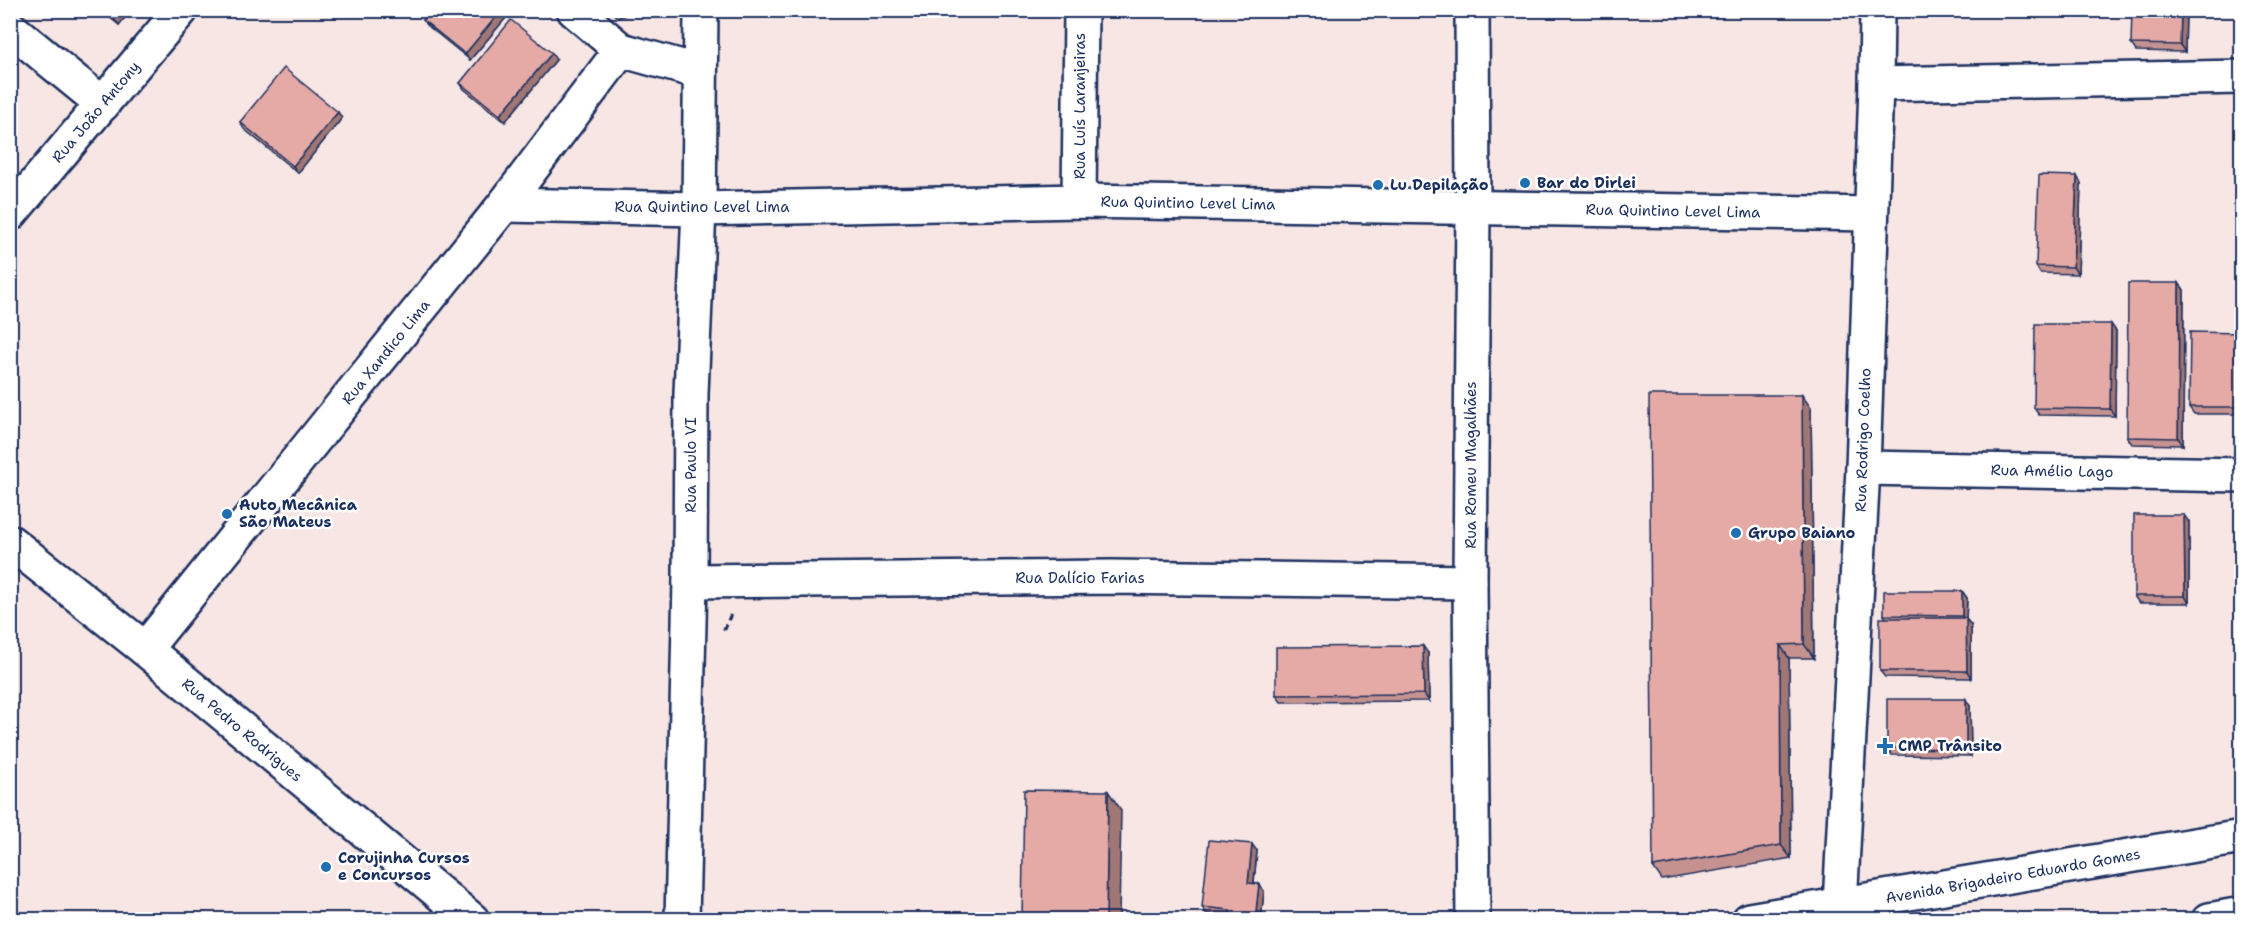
<svg xmlns="http://www.w3.org/2000/svg" width="2252" height="930" viewBox="0 0 2252 930" font-family="'Shantell Sans',sans-serif">
  <style>
    .lines { fill: none; stroke-linecap: round; stroke-linejoin: round }
    .minor-casing { stroke: #1b2f5e; stroke-width: 38 }
    .major-casing { stroke: #1b2f5e; stroke-width: 38 }
    .path { stroke: #1b2f5e; stroke-width: 4; stroke-dasharray: 6 4.5; stroke-linecap: butt }
    .minor { stroke: #fff; stroke-width: 33 }
    .major { stroke: #fff; stroke-width: 33 }
    .wall { fill: #c5928f; stroke: #1b2f5e; stroke-width: 1.5 }
    .shaded-wall { fill: #a07774; stroke: #1b2f5e; stroke-width: 1.5 }
    .building { fill: #e5aaa6; stroke: #1b2f5e; stroke-width: 1.5 }
    .poi-dot { fill: #1f6fb2; stroke: #fff; stroke-width: 2 }
    .labels { text-anchor: middle; dominant-baseline: central; stroke-width: 5; stroke-linejoin: round; paint-order: stroke }
    .street-label { font-size: 15px; fill: #1b2f5e; stroke: #fff }
    .poi-label { font-size: 15px; font-weight: bold; fill: #1b2f5e; stroke: #fff; text-anchor: start }
  </style>
  <rect width="100%" height="100%" fill="#f7e6e4"/>
  <filter id="ink" filterUnits="userSpaceOnUse"><feTurbulence type="fractalNoise" baseFrequency=".0167" numOctaves="2"/><feDisplacementMap in="SourceGraphic" scale="12" xChannelSelector="R" yChannelSelector="G"/><feConvolveMatrix kernelMatrix="1 2 1 2 8 2 1 2 1" color-interpolation-filters="sRGB"/></filter>
  <g filter="url(#ink)">
    <g class="lines">
      <defs>
        <g id="minor">
          <polyline points="574,10 621,50 700,72"/>
          <polyline points="1472,10 1473,208 1470,582 1473,920"/>
          <polyline points="10,28 103,104"/>
          <polyline points="1876,84 2242,77"/>
          <polyline points="1079,201 1081,10"/>
          <polyline points="504,205 699,209 1079,201 1871,214"/>
          <polyline points="10,214 181,10"/>
          <polyline points="1863,468 2242,475"/>
          <polyline points="690,581 1111,577 1470,582"/>
          <polyline points="145,649 504,205 621,50"/>
          <polyline points="1840,905 1863,468 1876,84 1877,10"/>
          <polyline points="682,920 690,581 691,393 699,209 701,10"/>
        </g>
        <g id="major">
          <polyline points="10,542 145,649 472,920"/>
          <polyline points="1749,920 2242,837"/>
          <polyline points="2209,920 2242,914"/>
        </g>
      </defs>
      <use href="#minor" class="minor-casing"/>
      <use href="#major" class="major-casing"/>
      <polyline class="path" points="724,630 731,615"/>
      <use href="#minor" class="minor"/>
      <use href="#major" class="major"/>
    </g>
    <g class="wall">
      <polygon points="100,10 131,10 119,25"/>
      <polygon points="609,10 636,10 618,18"/>
      <polygon points="2186,10 2185,52 2136,51 2131,44"/>
      <polygon points="500,12 505,19 470,60 428,26 423,20"/>
      <polygon points="556,60 505,122 464,89 460,83"/>
      <polygon points="342,118 298,173 244,129 240,122"/>
      <polygon points="2081,183 2078,274 2040,273 2036,266"/>
      <polygon points="2179,283 2184,290 2183,445 2132,444 2127,437"/>
      <polygon points="2116,331 2115,416 2039,415 2034,408"/>
      <polygon points="2241,333 2241,414 2194,414 2189,407"/>
      <polygon points="1811,408 1814,658 1789,658 1791,858 1662,880 1653,867"/>
      <polygon points="2189,522 2189,603 2139,603 2134,596"/>
      <polygon points="1962,591 1967,598 1966,619 1971,625 1971,678 1885,677 1880,671 1886,618 1884,615"/>
      <polygon points="1428,653 1429,701 1281,702 1276,695"/>
      <polygon points="1970,706 1971,756 1892,755 1887,748"/>
      <polygon points="1257,851 1254,883 1264,891 1261,920 1229,920 1229,916 1207,914 1202,907"/>
    </g>
    <g class="shaded-wall">
      <polygon points="120,10 131,10 119,25 114,19"/>
      <polygon points="2181,10 2186,10 2185,52 2180,45"/>
      <polygon points="500,12 505,19 470,60 465,54"/>
      <polygon points="552,53 556,60 505,122 500,115"/>
      <polygon points="338,112 342,118 298,173 293,166"/>
      <polygon points="2077,176 2081,183 2078,274 2073,267"/>
      <polygon points="2179,283 2184,290 2183,445 2178,438"/>
      <polygon points="2111,324 2116,331 2115,416 2110,409"/>
      <polygon points="1802,395 1811,408 1814,658 1804,644"/>
      <polygon points="2184,515 2189,522 2189,603 2185,596"/>
      <polygon points="1962,591 1967,598 1966,619 1971,625 1971,678 1967,671 1966,622 1962,616"/>
      <polygon points="1780,645 1789,658 1791,858 1781,845"/>
      <polygon points="1423,646 1428,653 1429,701 1424,694"/>
      <polygon points="1966,699 1970,706 1971,756 1966,749"/>
      <polygon points="1108,791 1121,810 1119,920 1106,920"/>
      <polygon points="1252,844 1257,851 1253,890 1248,883"/>
      <polygon points="1259,884 1264,891 1261,920 1255,920"/>
    </g>
    <g class="building">
      <polygon points="104,10 120,10 114,19"/>
      <polygon points="430,10 498,10 500,12 465,54 423,20"/>
      <polygon points="2132,10 2181,10 2180,45 2131,44"/>
      <polygon points="511,20 552,53 500,115 460,83"/>
      <polygon points="284,68 338,112 293,166 240,122"/>
      <polygon points="2039,175 2077,176 2073,267 2036,266"/>
      <polygon points="2128,283 2179,283 2178,438 2127,437"/>
      <polygon points="2035,324 2111,324 2110,409 2034,408"/>
      <polygon points="2190,332 2241,333 2241,407 2189,407"/>
      <polygon points="1649,395 1802,395 1804,644 1780,645 1781,845 1653,867"/>
      <polygon points="2134,515 2184,515 2185,596 2134,596"/>
      <polygon points="1884,591 1962,591 1962,616 1884,615"/>
      <polygon points="1880,618 1966,618 1967,671 1880,671"/>
      <polygon points="1423,646 1424,694 1276,695 1276,647"/>
      <polygon points="1887,699 1966,699 1966,749 1887,748"/>
      <polygon points="1024,790 1108,791 1106,920 1022,920"/>
      <polygon points="1209,840 1252,844 1248,883 1259,884 1255,920 1229,920 1230,910 1202,907"/>
    </g>
  </g>
  <g class="poi-dot">
    <circle cx="1525" cy="183" r="6"/>
    <circle cx="1378" cy="185" r="6"/>
    <circle cx="227" cy="514" r="6"/>
    <circle cx="1736" cy="533" r="6"/>
    <path d="M1882 737h6v6h6v6h-6v6h-6v-6h-6v-6h6z"/>
    <circle cx="326" cy="867" r="6"/>
  </g>
  <g class="labels">
    <g class="street-label">
      <text transform="translate(1080 106) rotate(-90)">Rua Luís Laranjeiras</text>
      <text transform="translate(96 112) rotate(-50)">Rua João Antony</text>
      <text transform="translate(1188 203) rotate(1)">Rua Quintino Level Lima</text>
      <text x="702" y="207">Rua Quintino Level Lima</text>
      <text transform="translate(1673 211) rotate(1)">Rua Quintino Level Lima</text>
      <text transform="translate(386 352) rotate(-51)">Rua Xandico Lima</text>
      <text transform="translate(1863 440) rotate(-88)">Rua Rodrigo Coelho</text>
      <text transform="translate(691 465) rotate(-90)">Rua Paulo VI</text>
      <text transform="translate(1471 465) rotate(-90)">Rua Romeu Magalhães</text>
      <text transform="translate(2052 471) rotate(1)">Rua Amélio Lago</text>
      <text x="1080" y="578">Rua Dalício Farias</text>
      <text transform="translate(242 730) rotate(40)">Rua Pedro Rodrigues</text>
      <text transform="translate(2013 876) rotate(-10)">Avenida Brigadeiro Eduardo Gomes</text>
    </g>
    <g class="poi-label">
      <text x="1537" y="183">Bar do Dirlei</text>
      <text x="1390" y="185">Lu Depilação</text>
      <text x="239" y="505">Auto Mecânica<tspan x="239" dy="17">São Mateus</tspan></text>
      <text x="1748" y="533">Grupo Baiano</text>
      <text x="1898" y="746">CMP Trânsito</text>
      <text x="338" y="858">Corujinha Cursos<tspan x="338" dy="17">e Concursos</tspan></text>
    </g>
  </g>
  <rect width="2252" height="930" fill="none" stroke="#fff" stroke-width="36"/>
  <rect x="18" y="18" width="2216" height="894" fill="none" stroke="#1b2f5e" stroke-width="2" filter="url(#ink)"/>
</svg>
